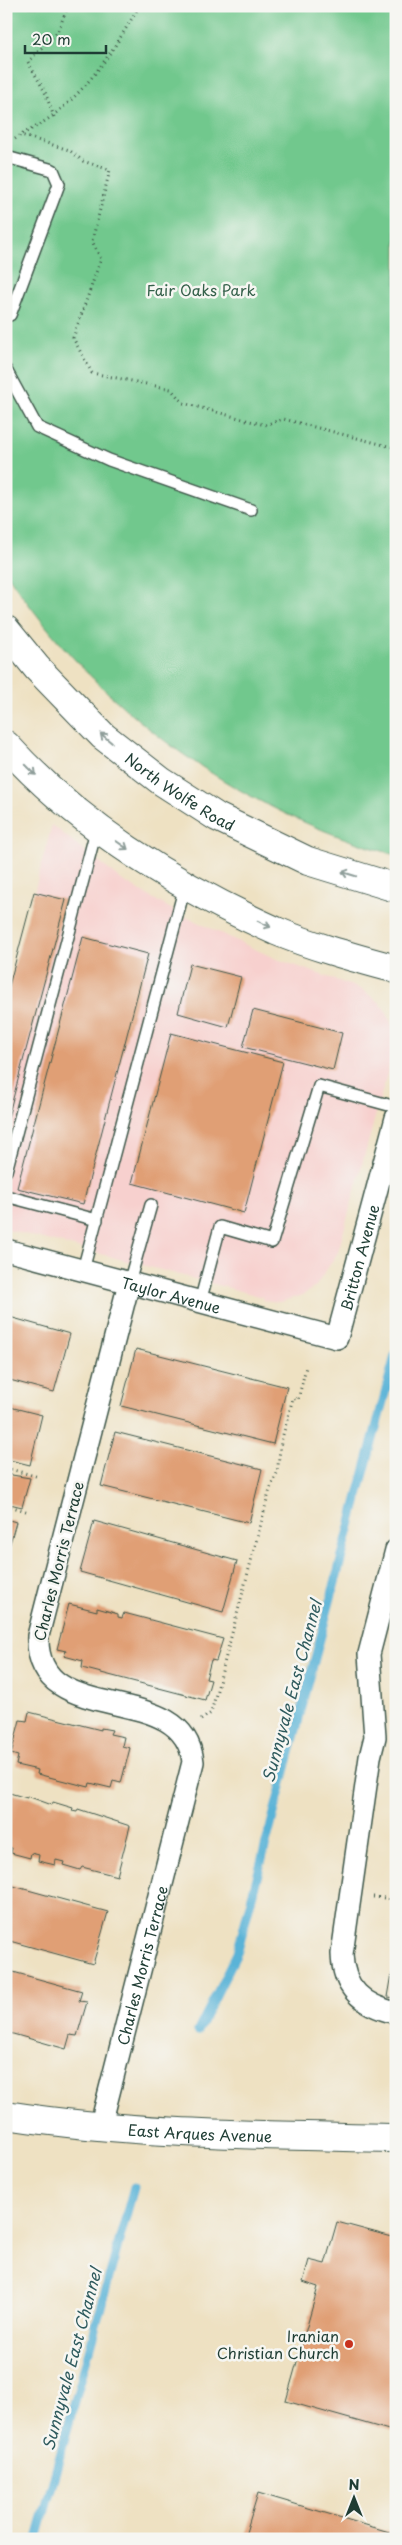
<svg xmlns="http://www.w3.org/2000/svg" width="402" height="2545" viewBox="0 0 402 2545" font-family="'Playpen Sans',sans-serif">
  <style>
    .built { fill: #f7d0ce }
    .green { fill: #71c88d; stroke: #488260 }
    .lines { fill: none; stroke-linecap: round; stroke-linejoin: round }
    .stream { stroke: #5ab3d7; stroke-width: 9 }
    .building { fill: #e09f74 }
    .lane-casing { stroke: #3e5649; stroke-width: 14 }
    .street-casing { stroke: #3e5649; stroke-width: 24 }
    .secondary-casing { stroke: #3e5649; stroke-width: 30 }
    .primary-casing { stroke: #3e5649; stroke-width: 30 }
    .path { stroke: #3e5649; stroke-width: 3; stroke-dasharray: 1 4; stroke-linecap: butt }
    .lane { stroke: #fff; stroke-width: 11 }
    .street { stroke: #fff; stroke-width: 21 }
    .secondary { stroke: #fff; stroke-width: 28 }
    .primary { stroke: #fff; stroke-width: 28 }
    .oneway { stroke: #8f9e9a }
    .poi-dot { fill: #c8321e; stroke: #f6f6f2; stroke-width: 2 }
    .labels { text-anchor: middle; dominant-baseline: central; stroke-width: 5; stroke-linejoin: round; paint-order: stroke }
    .park-label { font-size: 15px; fill: #34604a; stroke: #f6f6f2 }
    .street-label { font-size: 15px; fill: #1f3d34; stroke: #f6f6f2 }
    .poi-label { font-size: 15px; fill: #1f3d34; stroke: #f6f6f2; text-anchor: end }
    .water-label { font-size: 16px; font-style: italic; fill: #2e5a5d; stroke: #f6f6f2 }
  </style>
  <rect width="100%" height="100%" fill="#f6f6f2"/>
  <filter id="ink" filterUnits="userSpaceOnUse"><feTurbulence type="fractalNoise" baseFrequency=".02" numOctaves="2"/><feDisplacementMap in="SourceGraphic" scale="10" xChannelSelector="R" yChannelSelector="G"/><feConvolveMatrix kernelMatrix="1 2 1 2 8 2 1 2 1" color-interpolation-filters="sRGB"/></filter>
  <filter id="wash" filterUnits="userSpaceOnUse"><feTurbulence type="fractalNoise" baseFrequency=".0096" numOctaves="4" result="noise"/><feDisplacementMap in="SourceGraphic" scale="20" xChannelSelector="R" yChannelSelector="G"/><feGaussianBlur stdDeviation="1.12" result="paint"/><feColorMatrix in="noise" values="0 0 0 0 0 0 0 0 0 0 0 0 0 0 0 0 0 1.4 0 .05"/><feComposite in="paint" operator="in"/></filter>
  <g filter="url(#wash)">
    <rect width="100%" height="100%" fill="#eee1c2"/>
    <polygon class="built" points="52,825 123,881 178,913 274,958 361,989 380,1003 387,1013 392,1026 393,1052 338,1252 316,1286 303,1295 280,1302 262,1300 263,1297 6,1229 6,998"/>
    <path class="green" d="M6,6H396V855C236,810 98,711 6,572Z"/>
    <g class="lines">
      <g class="stream">
        <polyline points="198,2031 237,1953 396,1352"/>
        <polyline points="37,2539 134,2187"/>
      </g>
    </g>
    <g id="blocks">
      <g class="building">
        <polygon points="34,892 66,900 7,1121 6,997"/>
        <polygon points="83,937 148,954 83,1204 17,1188"/>
        <polygon points="190,964 241,977 228,1027 178,1013"/>
        <polygon points="253,1010 342,1033 333,1070 243,1047"/>
        <polygon points="171,1033 283,1062 244,1213 132,1183"/>
        <polygon points="6,1316 70,1334 54,1392 6,1379"/>
        <polygon points="136,1349 287,1387 273,1444 121,1406"/>
        <polygon points="6,1406 42,1415 30,1465 6,1459"/>
        <polygon points="115,1432 262,1469 249,1523 101,1486"/>
        <polygon points="6,1474 30,1478 22,1507 6,1503"/>
        <polygon points="6,1519 16,1522 7,1554 6,1554"/>
        <polygon points="94,1521 237,1561 223,1612 80,1572"/>
        <polygon points="69,1604 97,1611 97,1608 118,1614 118,1617 122,1618 124,1613 223,1639 216,1661 211,1660 206,1679 211,1680 205,1700 82,1668 83,1661 64,1656 66,1651 57,1649"/>
        <polygon points="29,1712 101,1730 101,1728 112,1730 110,1734 124,1737 122,1746 130,1748 121,1783 113,1781 111,1788 90,1783 89,1787 37,1774 38,1770 16,1765 18,1756 11,1754 20,1720 27,1721"/>
        <polygon points="6,1792 27,1798 27,1796 52,1805 53,1802 73,1808 72,1811 77,1812 78,1809 130,1826 117,1876 82,1867 80,1870 63,1865 64,1862 56,1860 55,1865 38,1861 39,1855 31,1853 30,1858 11,1853 12,1848 6,1847"/>
        <polygon points="6,1884 108,1912 93,1964 6,1940"/>
        <polygon points="6,1970 82,1991 79,2001 87,2002 77,2036 70,2035 66,2049 6,2032"/>
        <polygon points="392,1974 396,1975 396,1998 388,1997"/>
        <polygon points="337,2222 396,2238 396,2432 286,2401 318,2287 303,2282 309,2260 325,2264"/>
        <polygon points="258,2493 396,2534 396,2539 244,2539"/>
      </g>
    </g>
  </g>
  <g filter="url(#ink)">
    <use href="#blocks" fill-opacity="0" stroke="#3e5649" stroke-width="1"/>
    <g class="lines">
      <defs>
        <g id="lane">
          <polyline points="6,161 10,158 53,170 59,184 10,315 6,316"/>
          <polyline points="6,370 37,427 109,460 251,510"/>
          <polyline points="6,1171 97,827"/>
          <polyline points="6,1196 97,1220"/>
          <polyline points="83,1270 185,886"/>
          <polyline points="129,1283 151,1205"/>
          <polyline points="200,1302 220,1227 272,1242 319,1086 396,1107"/>
        </g>
        <g id="street">
          <path id="s1" d="M6,1250L337,1338L396,1118"/>
          <path d="M396,1550L369,1654L375,1737L370,1757L342,1954C343,1989 364,2006 396,2013"/>
          <path id="s2" d="M100,2128L193,1762C184,1676 34,1732 38,1636L129,1283"/>
        </g>
        <g id="secondary">
          <path id="s3" d="M6,630L37,668L103,736L161,781L217,817L308,861L396,888"/>
          <path d="M6,745C80,827 176,886 276,931C314,947 356,958 396,969"/>
        </g>
        <g id="primary">
          <path id="s4" d="M6,2115C135,2135 266,2135 396,2138"/>
        </g>
      </defs>
      <use href="#lane" class="lane-casing"/>
      <use href="#street" class="street-casing"/>
      <use href="#secondary" class="secondary-casing"/>
      <use href="#primary" class="primary-casing"/>
      <g class="path">
        <polyline points="54,117 45,92 28,62 58,31 68,6"/>
        <path d="M22,134C76,109 110,57 139,6"/>
        <polyline points="15,139 21,135 69,150 83,161 110,170 92,241 101,259 73,338 92,373 171,389 183,403 265,425 283,419 396,448"/>
        <polyline points="6,1468 39,1477"/>
        <polyline points="6,1505 29,1512"/>
        <polyline points="201,1720 211,1713 270,1489 277,1473 281,1442 293,1398 298,1400 306,1367"/>
        <polyline points="373,1897 396,1899"/>
      </g>
      <use href="#lane" class="lane"/>
      <use href="#street" class="street"/>
      <use href="#secondary" class="secondary"/>
      <use href="#primary" class="primary"/>
    </g>
    <defs><path id="oneway-shaft" d="M-6 0H5M1.5-3L5.5 0L1.5 3" fill="none" stroke-width="1.6" stroke-linecap="round" stroke-linejoin="round" transform="scale(1.25)"/></defs>
    <g class="oneway">
      <use href="#oneway-shaft" transform="translate(106 738) rotate(-140)"/>
      <use href="#oneway-shaft" transform="translate(31 770) rotate(45)"/>
      <use href="#oneway-shaft" transform="translate(122 845) rotate(35)"/>
      <use href="#oneway-shaft" transform="translate(349 874) rotate(-163)"/>
      <use href="#oneway-shaft" transform="translate(264 924) rotate(26)"/>
    </g>
  </g>
  <circle class="poi-dot" cx="349" cy="2344" r="5"/>
  <g class="labels">
    <g class="park-label">
      <text x="201" y="289">Fair Oaks Park</text>
    </g>
    <g class="street-label">
      <text stroke="none"><textPath href="#s3" startOffset="239">North Wolfe Road</textPath></text>
      <text stroke="none"><textPath href="#s1" startOffset="426">Britton Avenue</textPath></text>
      <text stroke="none"><textPath href="#s1" startOffset="171">Taylor Avenue</textPath></text>
      <text transform="translate(58 1561) rotate(-76)">Charles Morris Terrace</text>
      <text stroke="none"><textPath href="#s2" startOffset="168">Charles Morris Terrace</textPath></text>
      <text stroke="none"><textPath href="#s4" startOffset="195">East Arques Avenue</textPath></text>
    </g>
    <g class="poi-label">
      <text x="339" y="2335">Iranian<tspan x="339" dy="17">Christian Church</tspan></text>
    </g>
    <g class="water-label">
      <text transform="translate(291 1691) rotate(-75)">Sunnyvale East Channel</text>
      <text transform="translate(71 2359) rotate(-75)">Sunnyvale East Channel</text>
    </g>
  </g>
  <rect width="402" height="2545" fill="none" stroke="#f6f6f2" stroke-width="25"/>
  <g transform="translate(354 2498)" stroke="#f6f6f2" stroke-width="4" paint-order="stroke">
  <path d="M0-4L9 19L0 12L-9 19Z" fill="#1f3d34"/>
  <text y="-8" font-size="14" font-weight="bold" text-anchor="middle" fill="#1f3d34">N</text>
  </g>
  <path d="M25 45v8h81v-8" fill="none" stroke="#1f3d34" stroke-width="2.5"/>
  <text x="32" y="45" font-size="15" fill="#1f3d34" stroke="#f6f6f2" stroke-width="4" paint-order="stroke">20 m</text>
</svg>
